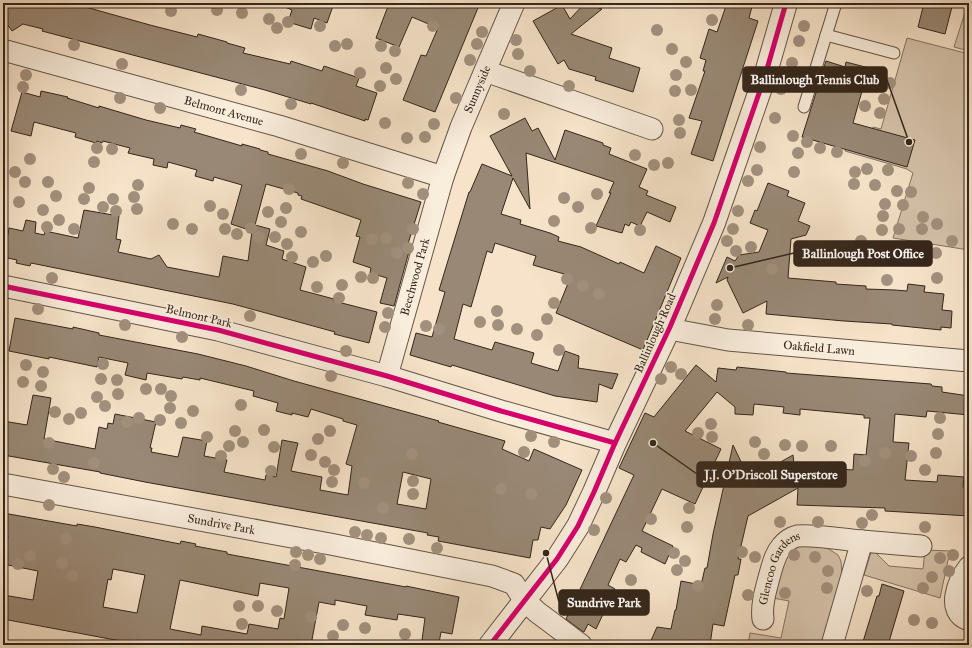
<svg xmlns="http://www.w3.org/2000/svg" width="972" height="648" viewBox="0 0 972 648" font-family="'IM FELL Great Primer',serif">
  <style>
    .green { fill: #d5c3ab; stroke: #857462 }
    .building { fill: #998875; stroke: #35261a; fill-rule: evenodd }
    .lines { fill: none; stroke-linecap: round; stroke-linejoin: round }
    .service-casing { stroke: #655546; stroke-width: 13 }
    .minor-casing { stroke: #655546; stroke-width: 23 }
    .tertiary-casing { stroke: #655546; stroke-width: 24 }
    .service { stroke: #f9eddc; stroke-width: 11 }
    .minor { stroke: #f9eddc; stroke-width: 21 }
    .tertiary { stroke: #f9eddc; stroke-width: 22 }
    .cycleway-casing { stroke: #f9eddc; stroke-width: 8 }
    .cycleway { stroke: #d6006c; stroke-width: 5 }
    .tree { fill: #a2907d }
    .labels { text-anchor: middle; dominant-baseline: central; stroke-width: 3.5; stroke-linejoin: round; paint-order: stroke }
    .street-label { font-size: 12px; fill: #35261a; stroke: #f9eddc }
    .leader { fill: none; stroke: #35261a; stroke-width: 1.5 }
    .callout-dot { fill: #35261a; stroke: #f9eddc; stroke-width: 1.5 }
    .callout { fill: #35261a; stroke: #35261a; stroke-width: 1.5 }
    .callout-label { font-size: 13px; text-anchor: middle; font-weight: bold; fill: #fff }
  </style>
  <rect width="100%" height="100%" fill="#f6e3c9"/>
  <filter id="stains"><feTurbulence type="fractalNoise" baseFrequency=".005" numOctaves="4"/><feColorMatrix values="0 0 0 0 .2 0 0 0 0 .09 0 0 0 0 .02 0 0 0 .5 -.17"/></filter>
  <radialGradient id="worn" r=".72"><stop offset=".6" stop-color="#630" stop-opacity="0"/><stop offset="1" stop-color="#630" stop-opacity=".3"/></radialGradient>
  <g class="green">
    <polygon points="968,3 969,3 969,51 954,47"/>
    <polygon points="907,38 969,54 969,250 893,238 913,173 907,169 845,151 852,127 872,132 873,127 881,129"/>
    <polygon points="804,545 824,546 838,555 841,561 842,574 822,645 748,645 750,633 781,638 789,601 773,598 783,557 796,547"/>
    <polygon points="872,549 889,566 923,569 925,550 950,551 940,598 864,575"/>
  </g>
  <g class="building">
    <polygon points="3,3 35,3 48,7 49,3 83,3 82,6 150,25 197,37 198,34 227,42 227,43 245,48 243,53 290,64 291,61 322,71 324,66 359,78 356,86 377,93 368,120 365,119 365,121 311,103 311,104 265,90 42,31 43,29 23,24 12,31 3,18"/>
    <polygon points="278,3 334,3 327,23 314,18 311,29 288,22 292,10 278,4"/>
    <polygon points="380,3 480,3 435,112 403,100 421,55 426,56 438,28 412,17 399,47 376,38 388,6"/>
    <polygon points="727,3 753,3 749,18 758,21 713,161 691,154 702,121 689,118 705,71 703,71 706,60 700,58 709,29 717,32"/>
    <polygon points="924,3 953,3 945,34 918,27"/>
    <polygon points="584,4 602,9 571,34 612,48 609,58 640,68 633,92 595,80 596,77 569,69 564,60 558,64 533,21 562,5 570,19"/>
    <polygon points="826,61 845,67 846,62 869,68 868,71 879,74 875,88 864,84 853,123 915,140 907,167 802,137"/>
    <polygon points="41,91 68,97 67,98 99,108 99,106 146,120 180,128 181,125 196,129 194,132 242,146 242,144 260,149 260,150 268,152 268,154 328,171 363,184 421,202 407,247 410,248 394,306 380,303 387,278 370,273 371,268 353,262 360,237 356,236 361,220 301,199 302,196 298,195 298,193 266,184 255,225 270,229 266,245 284,251 282,259 306,267 300,290 334,299 334,301 377,312 369,343 334,334 335,332 233,304 31,263 30,266 16,263 17,260 3,257 3,234 8,235 9,228 23,231 26,220 36,222 35,233 44,235 45,231 78,238 84,210 119,216 116,239 121,240 118,252 151,259 159,255 167,267 219,277 223,256 248,261 252,231 231,224 242,185 214,177 213,181 195,176 197,170 168,162 167,168 153,165 154,159 128,153 130,148 103,141 102,143 97,141 96,143 75,137 76,133 34,122 31,136 11,131 22,92 40,97"/>
    <polygon points="525,118 532,131 538,128 555,160 565,130 603,143 603,145 611,148 609,154 647,169 639,187 648,191 646,195 676,207 670,222 647,212 640,226 631,222 629,226 625,224 622,233 596,226 611,193 609,193 614,182 526,153 530,209 513,178 501,214 521,220 520,224 550,233 559,237 558,241 581,247 619,264 620,262 644,273 656,246 681,258 643,350 556,313 571,276 533,265 536,256 495,243 492,253 487,251 471,307 463,304 454,339 492,350 495,342 534,353 531,363 558,371 565,351 579,356 578,368 618,374 612,389 599,384 597,402 555,396 452,365 451,367 410,355 416,333 432,337 445,292 439,290 469,192 470,192 482,164 512,176 490,136"/>
    <polygon points="768,183 789,191 787,196 805,203 798,221 810,226 806,235 791,239 788,278 836,282 836,284 866,286 866,289 895,290 907,291 908,284 925,286 924,292 944,294 942,310 952,311 951,328 941,327 941,330 892,325 892,324 844,321 766,314 767,301 743,313 727,280 728,277 716,283 727,257 735,261 739,255 759,252 768,230 750,223 755,210 757,211"/>
    <path d="M15,318L73,329V327L99,333V335L198,354L246,366L294,381L439,421L438,422L505,441L502,449L529,461L534,449L582,470L566,505L550,529L541,527L538,540H533L530,558L438,541L439,537L427,535L428,533L145,482L100,473V472L3,455V421L27,425L33,395L51,398L44,439L95,449L99,427L107,429L108,423L113,424L115,414L156,422L150,448H152L151,452L178,457L183,437L207,441L204,456L227,460L224,472L265,480L266,475L276,477L282,440L298,443L291,471L322,477L320,490L348,495L352,466L346,464L357,425L343,421V419L311,409L308,417L292,413V415L276,411L278,403L253,396L254,391L200,378V380L183,377L182,379L147,373L146,380L125,375L128,363L99,357L97,367L49,357V359L9,351ZM403,472L431,479L426,509L397,504Z"/>
    <polygon points="696,365 716,382 718,368 736,370 737,367 786,372 786,373 931,384 932,386 942,387 942,392 969,396 969,415 927,411 926,417 895,414 893,442 909,443 905,480 937,482 938,475 964,477 963,487 969,488 969,516 885,511 885,508 797,505 798,488 748,516 738,559 741,559 738,575 735,575 724,626 713,624 710,645 649,645 657,627 671,629 675,610 676,610 681,581 701,585 705,568 707,568 713,534 733,445 746,472 749,471 752,478 793,455 795,473 827,475 827,468 853,470 854,454 866,455 870,418 864,418 864,415 800,409 800,415 783,413 784,407 754,404 753,415 735,414 735,407 717,392 685,431 721,449 695,504 662,489 642,531 673,546 665,564 641,552 642,548 636,545 626,562 620,559 608,585 615,589 596,629 588,624 584,632 582,631 566,619 634,475 619,468 645,413 654,417"/>
    <path d="M3,513L77,526V524L95,527L180,544L181,541L196,544L195,546L227,552V554L406,587V586L459,597L452,634L441,632L439,643L422,640L425,618L398,614L397,620L365,615L367,606L335,600V605L319,602L311,645H142L3,619V595L33,600L38,571L3,564L8,536L3,535ZM113,569L145,575L137,613L103,607L108,579L111,580ZM180,580L258,596L260,583L289,588L284,619L280,618L278,629L249,624L247,634L202,626L201,635L170,629Z"/>
    <polygon points="882,584 904,591 888,645 862,645 877,596 879,596"/>
  </g>
  <g class="lines">
    <defs>
      <g id="service">
        <polyline points="826,35 894,53"/>
        <polyline points="804,107 836,3"/>
      </g>
      <g id="minor">
        <path id="s1" d="M3,50L279,126L443,177"/>
        <polyline points="485,71 652,129"/>
        <polyline points="3,286 218,330 387,376 501,411 615,443"/>
        <path id="s2" d="M670,327L680,331L728,340L969,361"/>
        <path id="s3" d="M387,376L443,177L461,127L514,3"/>
        <path id="s4" d="M3,484L330,544L492,576L514,584L524,600L537,612L581,645"/>
        <path d="M969,567C958,581 945,612 969,620"/>
        <path id="s5" d="M763,619C761,605 766,589 770,574C773,564 775,554 782,546C785,542 792,537 797,536C813,534 845,540 862,541"/>
        <polyline points="832,645 862,541 921,546"/>
      </g>
      <polyline id="tertiary" points="490,645 557,559 578,526 594,492 615,443 670,327 714,223 765,76 786,3"/>
    </defs>
    <use href="#service" class="service-casing"/>
    <use href="#minor" class="minor-casing"/>
    <use href="#tertiary" class="tertiary-casing"/>
    <use href="#service" class="service"/>
    <use href="#minor" class="minor"/>
    <use href="#tertiary" class="tertiary"/>
    <defs>
      <g id="cycleway">
        <polyline points="3,286 218,330 387,376 501,411 615,443"/>
        <polyline points="490,645 557,559 578,526 594,492 615,443 670,327 714,223 765,76 786,3"/>
      </g>
    </defs>
    <use href="#cycleway" class="cycleway-casing"/>
    <use href="#cycleway" class="cycleway"/>
  </g>
  <g class="tree">
    <circle cx="217" cy="10" r="6"/>
    <circle cx="171" cy="11" r="6"/>
    <circle cx="242" cy="13" r="6"/>
    <circle cx="269" cy="19" r="6"/>
    <circle cx="712" cy="20" r="6"/>
    <circle cx="288" cy="22" r="6"/>
    <circle cx="320" cy="26" r="6"/>
    <circle cx="433" cy="26" r="6"/>
    <circle cx="804" cy="26" r="6"/>
    <circle cx="277" cy="28" r="6"/>
    <circle cx="657" cy="30" r="6"/>
    <circle cx="482" cy="32" r="6"/>
    <circle cx="516" cy="40" r="6"/>
    <circle cx="799" cy="41" r="6"/>
    <circle cx="347" cy="44" r="6"/>
    <circle cx="477" cy="44" r="6"/>
    <circle cx="74" cy="45" r="6"/>
    <circle cx="335" cy="46" r="6"/>
    <circle cx="381" cy="46" r="6"/>
    <circle cx="672" cy="49" r="6"/>
    <circle cx="395" cy="51" r="6"/>
    <circle cx="518" cy="54" r="6"/>
    <circle cx="470" cy="60" r="6"/>
    <circle cx="686" cy="62" r="6"/>
    <circle cx="792" cy="63" r="6"/>
    <circle cx="122" cy="64" r="6"/>
    <circle cx="386" cy="68" r="6"/>
    <circle cx="530" cy="71" r="6"/>
    <circle cx="360" cy="73" r="6"/>
    <circle cx="26" cy="75" r="6"/>
    <circle cx="676" cy="75" r="6"/>
    <circle cx="396" cy="79" r="6"/>
    <circle cx="890" cy="83" r="6"/>
    <circle cx="380" cy="86" r="6"/>
    <circle cx="569" cy="86" r="6"/>
    <circle cx="23" cy="87" r="6"/>
    <circle cx="781" cy="89" r="6"/>
    <circle cx="241" cy="90" r="6"/>
    <circle cx="691" cy="90" r="6"/>
    <circle cx="675" cy="91" r="6"/>
    <circle cx="120" cy="98" r="6"/>
    <circle cx="456" cy="98" r="6"/>
    <circle cx="884" cy="99" r="6"/>
    <circle cx="291" cy="104" r="6"/>
    <circle cx="865" cy="106" r="6"/>
    <circle cx="160" cy="108" r="6"/>
    <circle cx="880" cy="113" r="6"/>
    <circle cx="504" cy="114" r="6"/>
    <circle cx="775" cy="118" r="6"/>
    <circle cx="679" cy="120" r="6"/>
    <circle cx="385" cy="123" r="6"/>
    <circle cx="434" cy="124" r="6"/>
    <circle cx="680" cy="133" r="6"/>
    <circle cx="793" cy="136" r="6"/>
    <circle cx="425" cy="137" r="6"/>
    <circle cx="407" cy="138" r="6"/>
    <circle cx="807" cy="142" r="6"/>
    <circle cx="760" cy="147" r="6"/>
    <circle cx="97" cy="148" r="6"/>
    <circle cx="820" cy="148" r="6"/>
    <circle cx="112" cy="149" r="6"/>
    <circle cx="837" cy="152" r="6"/>
    <circle cx="798" cy="153" r="6"/>
    <circle cx="301" cy="154" r="6"/>
    <circle cx="635" cy="155" r="6"/>
    <circle cx="30" cy="159" r="6"/>
    <circle cx="94" cy="162" r="6"/>
    <circle cx="343" cy="163" r="6"/>
    <circle cx="668" cy="163" r="6"/>
    <circle cx="654" cy="165" r="6"/>
    <circle cx="867" cy="169" r="6"/>
    <circle cx="757" cy="170" r="6"/>
    <circle cx="888" cy="170" r="6"/>
    <circle cx="15" cy="172" r="6"/>
    <circle cx="794" cy="172" r="6"/>
    <circle cx="855" cy="172" r="6"/>
    <circle cx="748" cy="181" r="6"/>
    <circle cx="25" cy="182" r="6"/>
    <circle cx="48" cy="182" r="6"/>
    <circle cx="408" cy="183" r="6"/>
    <circle cx="854" cy="184" r="6"/>
    <circle cx="138" cy="185" r="6"/>
    <circle cx="875" cy="185" r="6"/>
    <circle cx="89" cy="188" r="6"/>
    <circle cx="289" cy="189" r="6"/>
    <circle cx="897" cy="191" r="6"/>
    <circle cx="911" cy="192" r="6"/>
    <circle cx="423" cy="194" r="6"/>
    <circle cx="597" cy="194" r="6"/>
    <circle cx="56" cy="196" r="6"/>
    <circle cx="134" cy="197" r="6"/>
    <circle cx="564" cy="198" r="6"/>
    <circle cx="84" cy="199" r="6"/>
    <circle cx="113" cy="199" r="6"/>
    <circle cx="19" cy="202" r="6"/>
    <circle cx="885" cy="204" r="6"/>
    <circle cx="903" cy="205" r="6"/>
    <circle cx="210" cy="206" r="6"/>
    <circle cx="103" cy="207" r="6"/>
    <circle cx="578" cy="207" r="6"/>
    <circle cx="286" cy="208" r="6"/>
    <circle cx="137" cy="209" r="6"/>
    <circle cx="43" cy="210" r="6"/>
    <circle cx="116" cy="211" r="6"/>
    <circle cx="738" cy="211" r="6"/>
    <circle cx="268" cy="212" r="6"/>
    <circle cx="223" cy="214" r="6"/>
    <circle cx="883" cy="216" r="6"/>
    <circle cx="923" cy="217" r="6"/>
    <circle cx="59" cy="220" r="6"/>
    <circle cx="554" cy="221" r="6"/>
    <circle cx="281" cy="222" r="6"/>
    <circle cx="173" cy="224" r="6"/>
    <circle cx="937" cy="224" r="6"/>
    <circle cx="47" cy="227" r="6"/>
    <circle cx="251" cy="228" r="6"/>
    <circle cx="591" cy="228" r="6"/>
    <circle cx="74" cy="229" r="6"/>
    <circle cx="192" cy="229" r="6"/>
    <circle cx="225" cy="229" r="6"/>
    <circle cx="413" cy="229" r="6"/>
    <circle cx="733" cy="229" r="6"/>
    <circle cx="899" cy="229" r="6"/>
    <circle cx="922" cy="229" r="6"/>
    <circle cx="640" cy="230" r="6"/>
    <circle cx="882" cy="230" r="6"/>
    <circle cx="301" cy="232" r="6"/>
    <circle cx="237" cy="234" r="6"/>
    <circle cx="259" cy="237" r="6"/>
    <circle cx="275" cy="237" r="6"/>
    <circle cx="386" cy="238" r="6"/>
    <circle cx="372" cy="239" r="6"/>
    <circle cx="727" cy="241" r="6"/>
    <circle cx="861" cy="241" r="6"/>
    <circle cx="952" cy="241" r="6"/>
    <circle cx="287" cy="244" r="6"/>
    <circle cx="751" cy="247" r="6"/>
    <circle cx="408" cy="248" r="6"/>
    <circle cx="736" cy="251" r="6"/>
    <circle cx="397" cy="253" r="6"/>
    <circle cx="936" cy="253" r="6"/>
    <circle cx="326" cy="256" r="6"/>
    <circle cx="292" cy="257" r="6"/>
    <circle cx="313" cy="262" r="6"/>
    <circle cx="772" cy="269" r="6"/>
    <circle cx="361" cy="277" r="6"/>
    <circle cx="52" cy="278" r="6"/>
    <circle cx="373" cy="278" r="6"/>
    <circle cx="937" cy="278" r="6"/>
    <circle cx="567" cy="279" r="6"/>
    <circle cx="887" cy="280" r="6"/>
    <circle cx="342" cy="285" r="6"/>
    <circle cx="583" cy="286" r="6"/>
    <circle cx="317" cy="287" r="6"/>
    <circle cx="599" cy="294" r="6"/>
    <circle cx="339" cy="298" r="6"/>
    <circle cx="554" cy="303" r="6"/>
    <circle cx="717" cy="305" r="6"/>
    <circle cx="38" cy="309" r="6"/>
    <circle cx="497" cy="311" r="6"/>
    <circle cx="388" cy="313" r="6"/>
    <circle cx="250" cy="316" r="6"/>
    <circle cx="547" cy="319" r="6"/>
    <circle cx="715" cy="319" r="6"/>
    <circle cx="480" cy="322" r="6"/>
    <circle cx="125" cy="325" r="6"/>
    <circle cx="498" cy="325" r="6"/>
    <circle cx="748" cy="325" r="6"/>
    <circle cx="426" cy="326" r="6"/>
    <circle cx="385" cy="327" r="6"/>
    <circle cx="439" cy="329" r="6"/>
    <circle cx="517" cy="329" r="6"/>
    <circle cx="537" cy="335" r="6"/>
    <circle cx="182" cy="337" r="6"/>
    <circle cx="559" cy="350" r="6"/>
    <circle cx="346" cy="351" r="6"/>
    <circle cx="103" cy="364" r="6"/>
    <circle cx="26" cy="365" r="6"/>
    <circle cx="671" cy="367" r="6"/>
    <circle cx="43" cy="372" r="6"/>
    <circle cx="681" cy="374" r="6"/>
    <circle cx="331" cy="376" r="6"/>
    <circle cx="101" cy="379" r="6"/>
    <circle cx="661" cy="379" r="6"/>
    <circle cx="117" cy="380" r="6"/>
    <circle cx="23" cy="382" r="6"/>
    <circle cx="41" cy="386" r="6"/>
    <circle cx="146" cy="389" r="6"/>
    <circle cx="161" cy="389" r="6"/>
    <circle cx="118" cy="394" r="6"/>
    <circle cx="171" cy="396" r="6"/>
    <circle cx="97" cy="397" r="6"/>
    <circle cx="241" cy="405" r="6"/>
    <circle cx="105" cy="406" r="6"/>
    <circle cx="170" cy="408" r="6"/>
    <circle cx="193" cy="411" r="6"/>
    <circle cx="55" cy="412" r="6"/>
    <circle cx="81" cy="413" r="6"/>
    <circle cx="139" cy="418" r="6"/>
    <circle cx="940" cy="418" r="6"/>
    <circle cx="69" cy="419" r="6"/>
    <circle cx="160" cy="420" r="6"/>
    <circle cx="127" cy="422" r="6"/>
    <circle cx="181" cy="423" r="6"/>
    <circle cx="711" cy="424" r="6"/>
    <circle cx="264" cy="430" r="6"/>
    <circle cx="235" cy="431" r="6"/>
    <circle cx="330" cy="431" r="6"/>
    <circle cx="698" cy="433" r="6"/>
    <circle cx="938" cy="434" r="6"/>
    <circle cx="531" cy="436" r="6"/>
    <circle cx="207" cy="437" r="6"/>
    <circle cx="712" cy="437" r="6"/>
    <circle cx="318" cy="439" r="6"/>
    <circle cx="243" cy="442" r="6"/>
    <circle cx="554" cy="442" r="6"/>
    <circle cx="755" cy="442" r="6"/>
    <circle cx="49" cy="443" r="6"/>
    <circle cx="785" cy="445" r="6"/>
    <circle cx="229" cy="446" r="6"/>
    <circle cx="802" cy="446" r="6"/>
    <circle cx="831" cy="446" r="6"/>
    <circle cx="274" cy="447" r="6"/>
    <circle cx="524" cy="452" r="6"/>
    <circle cx="885" cy="453" r="6"/>
    <circle cx="936" cy="453" r="6"/>
    <circle cx="412" cy="454" r="6"/>
    <circle cx="764" cy="454" r="6"/>
    <circle cx="311" cy="455" r="6"/>
    <circle cx="221" cy="456" r="6"/>
    <circle cx="911" cy="456" r="6"/>
    <circle cx="865" cy="461" r="6"/>
    <circle cx="325" cy="462" r="6"/>
    <circle cx="94" cy="463" r="6"/>
    <circle cx="53" cy="469" r="6"/>
    <circle cx="334" cy="470" r="6"/>
    <circle cx="925" cy="470" r="6"/>
    <circle cx="271" cy="471" r="6"/>
    <circle cx="64" cy="477" r="6"/>
    <circle cx="413" cy="481" r="6"/>
    <circle cx="332" cy="482" r="6"/>
    <circle cx="364" cy="483" r="6"/>
    <circle cx="501" cy="489" r="6"/>
    <circle cx="413" cy="494" r="6"/>
    <circle cx="531" cy="494" r="6"/>
    <circle cx="606" cy="498" r="6"/>
    <circle cx="49" cy="505" r="6"/>
    <circle cx="383" cy="508" r="6"/>
    <circle cx="689" cy="508" r="6"/>
    <circle cx="872" cy="515" r="6"/>
    <circle cx="651" cy="519" r="6"/>
    <circle cx="780" cy="522" r="6"/>
    <circle cx="818" cy="522" r="6"/>
    <circle cx="862" cy="523" r="6"/>
    <circle cx="687" cy="527" r="6"/>
    <circle cx="925" cy="527" r="6"/>
    <circle cx="594" cy="530" r="6"/>
    <circle cx="355" cy="532" r="6"/>
    <circle cx="367" cy="535" r="6"/>
    <circle cx="381" cy="538" r="6"/>
    <circle cx="66" cy="539" r="6"/>
    <circle cx="409" cy="539" r="6"/>
    <circle cx="437" cy="548" r="6"/>
    <circle cx="296" cy="552" r="6"/>
    <circle cx="742" cy="552" r="6"/>
    <circle cx="674" cy="553" r="6"/>
    <circle cx="308" cy="555" r="6"/>
    <circle cx="794" cy="555" r="6"/>
    <circle cx="953" cy="555" r="6"/>
    <circle cx="30" cy="556" r="6"/>
    <circle cx="755" cy="557" r="6"/>
    <circle cx="815" cy="557" r="6"/>
    <circle cx="940" cy="558" r="6"/>
    <circle cx="320" cy="559" r="6"/>
    <circle cx="685" cy="561" r="6"/>
    <circle cx="62" cy="563" r="6"/>
    <circle cx="18" cy="564" r="6"/>
    <circle cx="295" cy="565" r="6"/>
    <circle cx="677" cy="570" r="6"/>
    <circle cx="828" cy="571" r="6"/>
    <circle cx="949" cy="571" r="6"/>
    <circle cx="73" cy="576" r="6"/>
    <circle cx="932" cy="577" r="6"/>
    <circle cx="631" cy="580" r="6"/>
    <circle cx="698" cy="586" r="6"/>
    <circle cx="827" cy="588" r="6"/>
    <circle cx="923" cy="588" r="6"/>
    <circle cx="867" cy="591" r="6"/>
    <circle cx="785" cy="593" r="6"/>
    <circle cx="748" cy="595" r="6"/>
    <circle cx="239" cy="606" r="6"/>
    <circle cx="258" cy="606" r="6"/>
    <circle cx="277" cy="611" r="6"/>
    <circle cx="311" cy="617" r="6"/>
    <circle cx="914" cy="620" r="6"/>
    <circle cx="932" cy="623" r="6"/>
    <circle cx="242" cy="624" r="6"/>
    <circle cx="343" cy="625" r="6"/>
    <circle cx="365" cy="628" r="6"/>
    <circle cx="405" cy="634" r="6"/>
    <circle cx="333" cy="636" r="6"/>
  </g>
  <g class="labels">
    <g class="street-label">
      <text stroke="none"><textPath href="#s3" startOffset="301">Sunnyside</textPath></text>
      <text stroke="none"><textPath href="#s1" startOffset="229">Belmont Avenue</textPath></text>
      <text stroke="none"><textPath href="#s3" startOffset="103">Beechwood Park</textPath></text>
      <text transform="translate(199 316) rotate(13)">Belmont Park</text>
      <text transform="translate(655 333) rotate(-66)">Ballinlough Road</text>
      <text stroke="none"><textPath href="#s2" startOffset="151">Oakfield Lawn</textPath></text>
      <text stroke="none"><textPath href="#s4" startOffset="222">Sundrive Park</textPath></text>
      <text stroke="none"><textPath href="#s5" startOffset="56">Glencoo Gardens</textPath></text>
    </g>
  </g>
  <path class="leader" d="M909 142L887 80M730 268L794 253M653 443L697 474M546 553L559 602"/>
  <g class="callout-dot">
    <circle cx="909" cy="142" r="4"/>
    <circle cx="730" cy="268" r="4"/>
    <circle cx="653" cy="443" r="4"/>
    <circle cx="546" cy="553" r="4"/>
  </g>
  <g class="callout">
    <rect x="743" y="67" width="144" height="25" rx="4"/>
    <rect x="794" y="241" width="138" height="25" rx="4"/>
    <rect x="697" y="462" width="149" height="25" rx="4"/>
    <rect x="559" y="590" width="90" height="25" rx="4"/>
  </g>
  <g class="callout-label">
    <text x="815" y="84">Ballinlough Tennis Club</text>
    <text x="863" y="258">Ballinlough Post Office</text>
    <text x="771" y="479">J.J. O'Driscoll Superstore</text>
    <text x="604" y="607">Sundrive Park</text>
  </g>
  <rect width="972" height="648" fill="none" stroke="#f6e3c9" stroke-width="16"/>
  <rect x="4" y="4" width="964" height="640" fill="none" stroke="#35261a" stroke-width="2"/>
  <rect x="8" y="8" width="956" height="632" fill="none" stroke="#35261a"/>
  <rect width="100%" height="100%" filter="url(#stains)"/>
  <rect width="100%" height="100%" fill="url(#worn)"/>
</svg>
